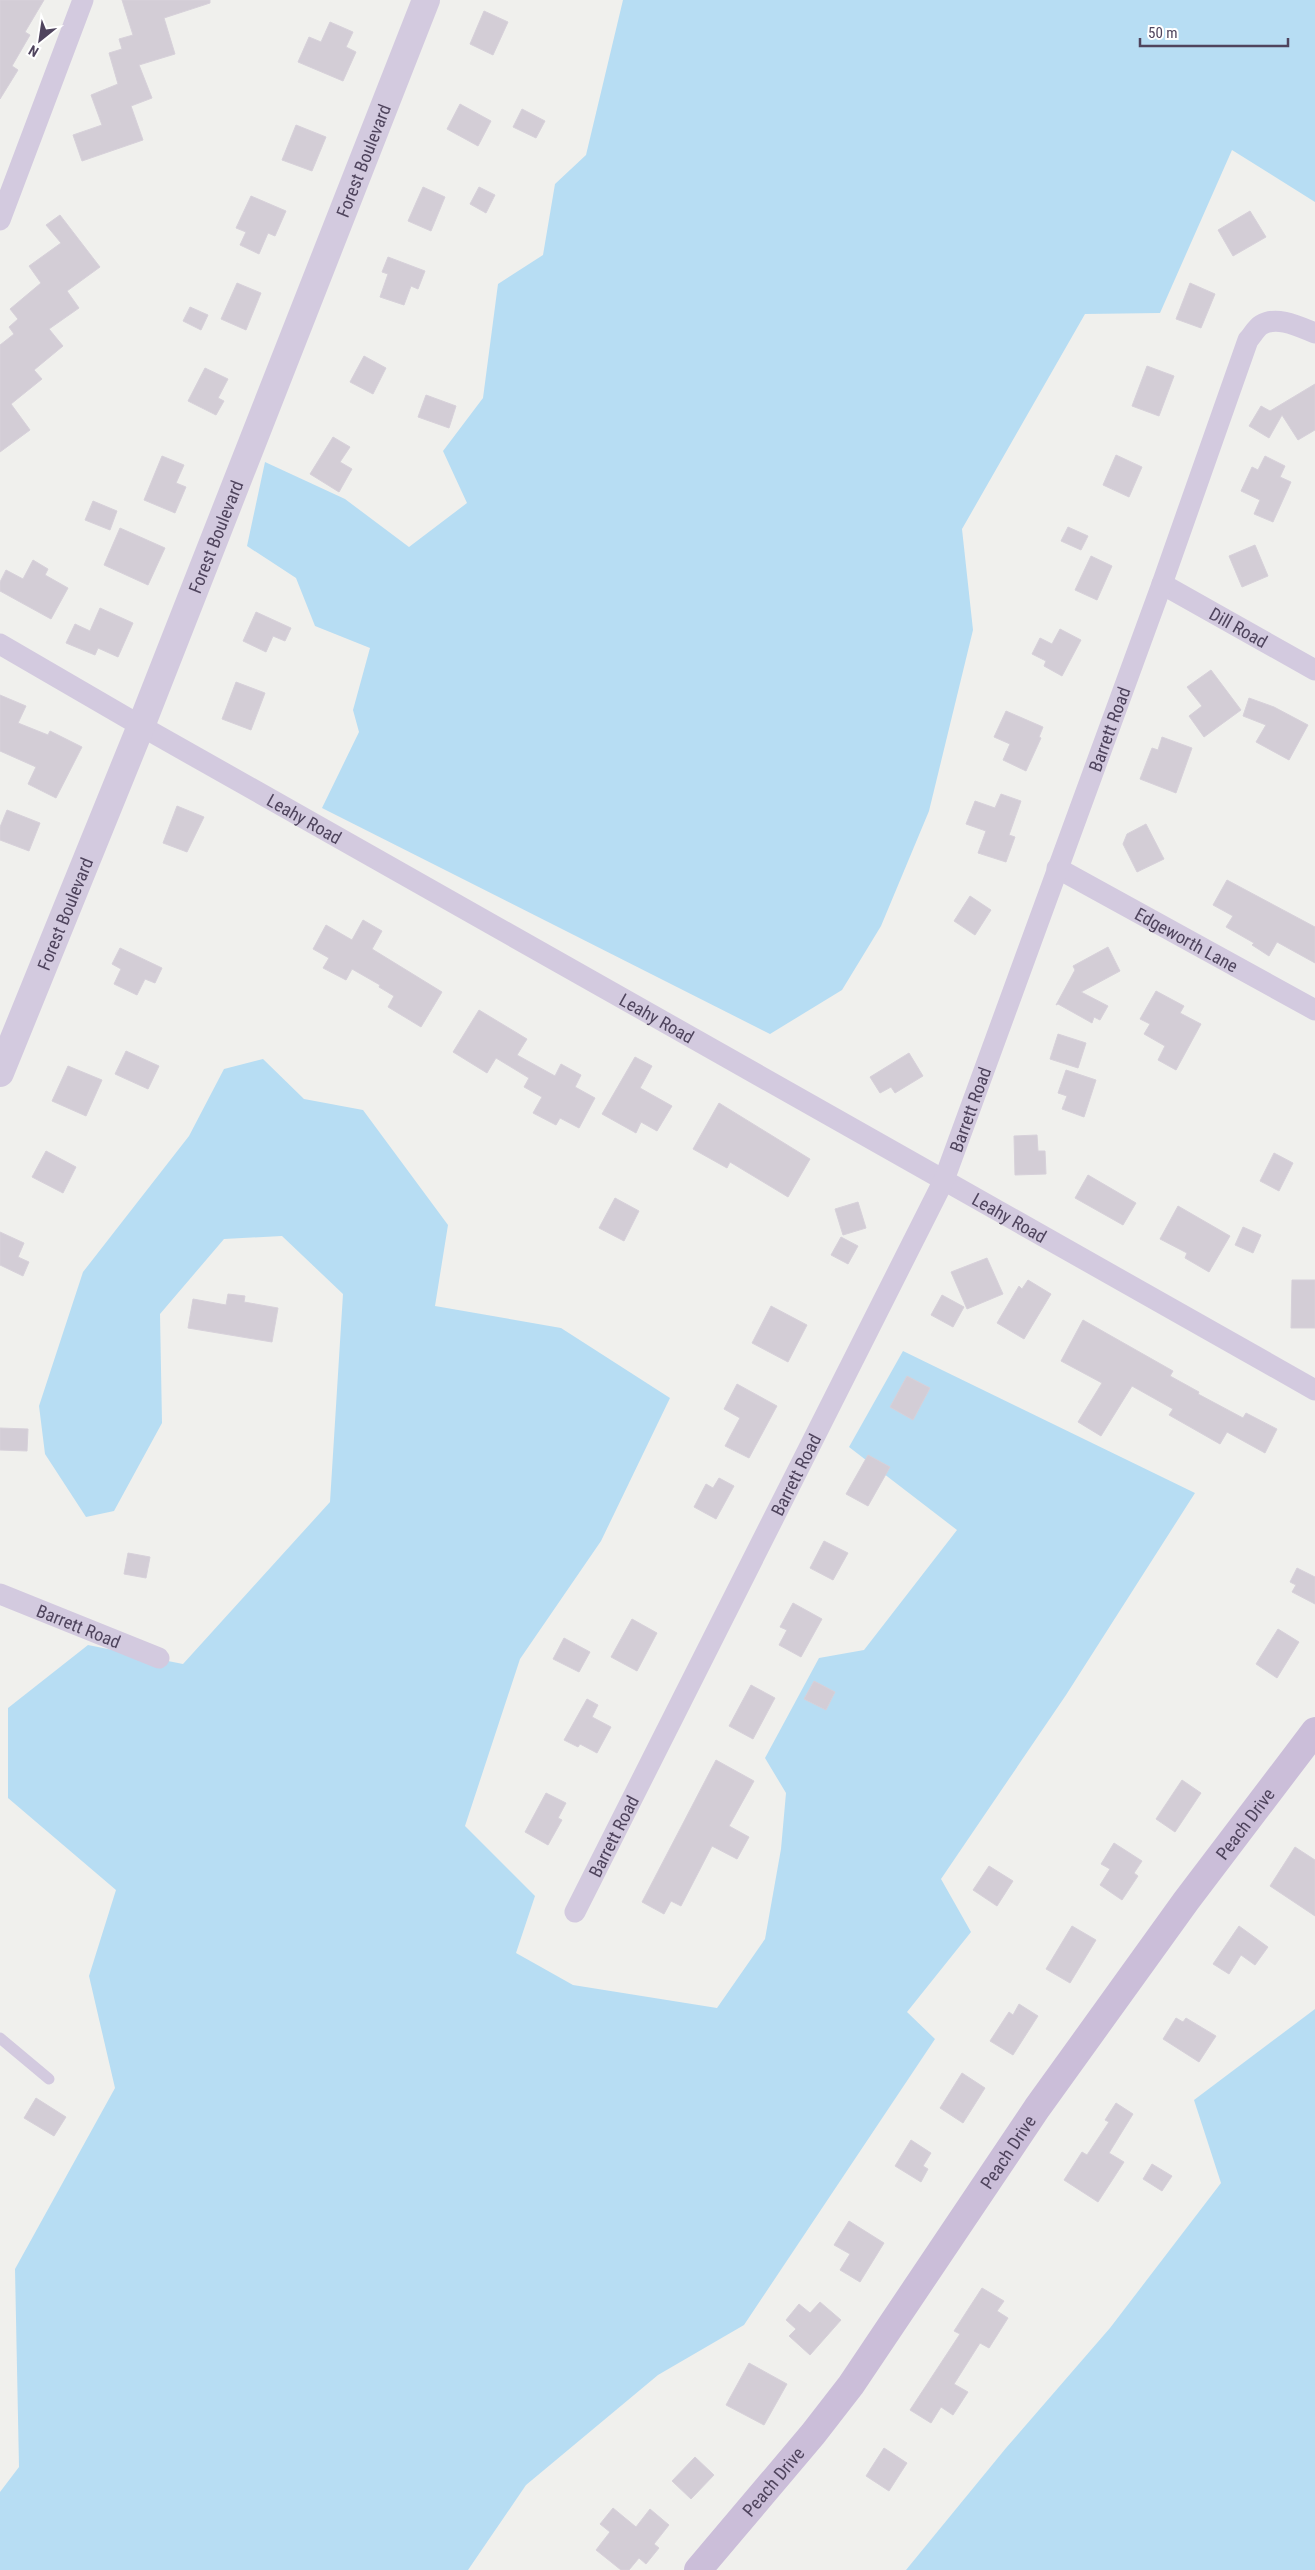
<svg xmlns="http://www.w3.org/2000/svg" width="1315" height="2570" viewBox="0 0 1315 2570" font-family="'Roboto Condensed',sans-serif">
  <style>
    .green { fill: #b7ddf3 }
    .building { fill: #d3cdd6; stroke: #d7d1da }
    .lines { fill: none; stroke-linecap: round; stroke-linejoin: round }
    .service { stroke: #d3cadf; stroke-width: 11 }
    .minor { stroke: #d3cadf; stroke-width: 21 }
    .tertiary { stroke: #d3cadf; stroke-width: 28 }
    .secondary { stroke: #cbbed9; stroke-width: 28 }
    .labels { text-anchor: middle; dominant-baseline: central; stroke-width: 4.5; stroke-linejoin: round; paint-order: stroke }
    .street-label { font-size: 18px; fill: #4f445d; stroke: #fff }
  </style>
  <rect width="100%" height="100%" fill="#f0f0ed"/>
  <g class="green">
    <polygon points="623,0 1315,0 1315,202 1232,150 1160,313 1085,314 962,529 973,630 929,811 881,926 842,990 770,1034 322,808 359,732 353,710 370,648 315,626 296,578 247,546 265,462 345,499 409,547 467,503 443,451 483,398 498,284 543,255 555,184 586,155"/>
    <polygon points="263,1059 304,1099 363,1110 448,1225 435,1306 561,1328 670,1398 601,1541 520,1659 465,1826 535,1896 516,1953 573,1985 717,2008 765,1939 781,1849 786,1793 765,1758 819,1658 864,1650 957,1530 849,1447 903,1351 1195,1493 1066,1695 941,1879 971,1932 907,2012 935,2039 744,2325 658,2375 526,2485 468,2570 0,2570 0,2492 19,2467 15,2269 115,2088 89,1976 116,1890 8,1798 8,1708 88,1645 183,1664 330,1502 343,1294 282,1236 224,1239 160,1314 162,1423 114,1511 86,1517 45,1454 39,1406 83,1272 189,1136 224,1069"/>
    <polygon points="1315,2009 1315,2570 906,2570 1006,2448 1110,2328 1221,2183 1194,2100"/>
  </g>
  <g class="building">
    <polygon points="0,0 44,0 25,32 30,35 12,66 18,70 0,99"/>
    <polygon points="122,0 210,0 210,3 164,18 175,54 139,65 152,98 131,106 143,140 82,161 73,135 102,125 91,95 118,84 109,53 122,49 119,39 133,35"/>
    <polygon points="484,11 508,22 493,55 470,44"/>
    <polygon points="330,22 353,32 346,47 356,52 343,81 298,62 309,37 321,42"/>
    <polygon points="460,104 491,121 478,146 447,129"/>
    <polygon points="522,109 545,121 536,138 513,127"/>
    <polygon points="296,125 326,137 312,171 282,160"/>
    <polygon points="423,187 445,197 431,231 408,221"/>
    <polygon points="479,187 495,195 486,213 470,204"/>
    <polygon points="251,196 286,211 275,236 268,233 259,254 240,245 246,232 236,228"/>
    <polygon points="1250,211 1266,237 1233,256 1218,230"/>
    <polygon points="60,215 100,267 67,291 79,308 49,329 63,346 34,370 42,379 11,404 30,430 0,452 0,345 14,334 9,327 18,319 10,309 41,283 29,266 61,243 46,225"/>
    <polygon points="388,257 425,271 418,289 411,286 404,305 380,297 388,274 382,272"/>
    <polygon points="237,283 261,293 246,330 221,319"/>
    <polygon points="1190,283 1215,294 1201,328 1176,319"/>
    <polygon points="190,307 208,315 201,330 183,321"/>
    <polygon points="364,356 386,368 373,394 350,382"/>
    <polygon points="1147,366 1174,376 1159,416 1132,406"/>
    <polygon points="205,368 228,379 218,398 224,401 216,415 188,401"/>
    <polygon points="1315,384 1315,430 1298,440 1282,415 1269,438 1249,426 1261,406 1270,411"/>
    <polygon points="426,395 456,406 449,428 418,417"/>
    <polygon points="333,437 350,447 340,462 352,469 339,492 310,474"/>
    <polygon points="1116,455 1142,467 1129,497 1103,485"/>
    <polygon points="162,456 184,465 176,483 186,487 175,513 144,500"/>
    <polygon points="1265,456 1285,466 1280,477 1291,482 1273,522 1254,514 1260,500 1241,491 1252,467 1258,470"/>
    <polygon points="93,501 117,511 110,530 85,520"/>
    <polygon points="1068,527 1088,536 1081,550 1061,541"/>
    <polygon points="120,528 165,548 148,585 104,565"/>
    <polygon points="1255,545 1268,576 1242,587 1229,556"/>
    <polygon points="1091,556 1112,566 1097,600 1075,590"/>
    <polygon points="33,560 48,569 45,575 68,588 51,619 0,591 0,582 6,570 23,579"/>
    <polygon points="100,608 133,623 118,657 98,648 95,655 66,643 75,624 90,631"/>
    <polygon points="256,612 291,628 285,641 273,636 266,652 243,641"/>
    <polygon points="1060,629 1081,640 1062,676 1044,666 1046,661 1032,654 1040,638 1052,644"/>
    <polygon points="1211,670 1241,710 1204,737 1189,716 1202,706 1187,687"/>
    <polygon points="236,682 265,693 251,730 222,719"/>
    <polygon points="0,695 26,706 18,723 48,735 50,731 82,747 56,798 28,784 36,767 0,751"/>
    <polygon points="1249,698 1274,707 1308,725 1289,760 1256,742 1266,725 1243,716"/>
    <polygon points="1006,711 1043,727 1039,737 1041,738 1026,771 1003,760 1010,744 994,737"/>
    <polygon points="1162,737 1192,748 1176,793 1140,779 1152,748 1158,750"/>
    <polygon points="1001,794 1021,801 1009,835 1015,837 1006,862 978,853 986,831 966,824 975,801 995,808"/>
    <polygon points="177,806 204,817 187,852 163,843"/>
    <polygon points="7,810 40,823 29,851 0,840 0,827"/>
    <polygon points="1146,824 1164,859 1137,872 1123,844 1127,834"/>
    <polygon points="1227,880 1315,927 1315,963 1277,942 1269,956 1252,945 1254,943 1226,927 1233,916 1213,905"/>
    <polygon points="970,896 991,910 975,935 954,921"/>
    <polygon points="363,920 382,931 372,949 442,992 421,1027 388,1007 394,996 379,987 380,985 352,969 346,980 323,968 329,958 313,949 326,925 352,940"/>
    <polygon points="1108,947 1120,971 1081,992 1108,1006 1100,1020 1094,1017 1092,1023 1058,1004 1056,1005 1075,970 1073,966"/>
    <polygon points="120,948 162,968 155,983 145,979 137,995 114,984 121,969 112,964"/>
    <polygon points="1156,991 1184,1006 1180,1013 1201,1024 1176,1070 1158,1060 1165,1046 1144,1034 1150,1024 1140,1019"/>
    <polygon points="479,1010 527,1039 517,1055 555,1076 561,1064 581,1075 575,1087 595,1098 579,1128 560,1118 556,1125 533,1113 542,1097 524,1087 529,1078 496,1058 487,1073 453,1052"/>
    <polygon points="1058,1034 1086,1043 1078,1068 1050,1059"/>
    <polygon points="126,1051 159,1066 148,1089 115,1074"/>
    <polygon points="909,1053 923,1076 895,1093 891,1087 880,1093 870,1077"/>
    <polygon points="635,1057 652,1066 640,1088 672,1106 657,1131 641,1122 636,1133 602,1114"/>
    <polygon points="68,1066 102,1080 86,1116 52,1101"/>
    <polygon points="1066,1070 1096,1080 1084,1117 1062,1109 1067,1096 1058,1093"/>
    <polygon points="719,1103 810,1159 788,1197 730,1162 727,1168 693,1149"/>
    <polygon points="1037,1135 1038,1151 1045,1151 1046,1174 1015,1175 1014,1136"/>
    <polygon points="46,1151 76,1167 63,1193 32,1177"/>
    <polygon points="1274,1153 1293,1163 1279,1191 1260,1181"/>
    <polygon points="1088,1175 1136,1203 1123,1225 1075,1198"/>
    <polygon points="615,1198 639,1211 624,1241 599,1228"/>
    <polygon points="858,1202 866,1228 843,1235 835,1209"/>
    <polygon points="1178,1206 1230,1236 1209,1272 1185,1258 1187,1253 1160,1239"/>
    <polygon points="1243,1227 1261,1235 1253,1253 1235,1245"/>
    <polygon points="0,1232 24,1243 18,1257 29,1262 23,1276 0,1265"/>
    <polygon points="841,1237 858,1246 848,1264 831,1255"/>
    <polygon points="987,1258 1003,1294 967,1309 951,1272"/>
    <polygon points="1028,1280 1051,1294 1024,1339 997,1323 1019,1286 1022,1289"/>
    <polygon points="1292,1280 1315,1280 1315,1328 1291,1328"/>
    <polygon points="228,1294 245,1296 244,1302 278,1308 272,1342 188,1328 193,1299 226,1305"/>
    <polygon points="942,1295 964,1307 953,1327 931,1315"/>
    <polygon points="771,1306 807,1325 788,1362 752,1343"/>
    <polygon points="1083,1320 1173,1371 1170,1376 1199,1392 1198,1394 1243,1418 1246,1413 1277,1429 1265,1453 1227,1432 1220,1444 1169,1415 1173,1409 1132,1386 1101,1436 1078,1422 1102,1383 1061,1361"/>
    <polygon points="907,1376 930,1388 913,1420 890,1407"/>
    <polygon points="737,1384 777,1406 749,1458 725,1446 740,1418 724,1409"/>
    <polygon points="0,1428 28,1429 27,1451 0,1450"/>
    <polygon points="868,1455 890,1467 868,1506 846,1494"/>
    <polygon points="719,1478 734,1486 716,1519 694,1507 706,1484 713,1488"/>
    <polygon points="824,1541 848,1553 833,1580 810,1568"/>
    <polygon points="128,1553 150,1557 146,1578 124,1574"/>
    <polygon points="1297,1568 1315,1577 1315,1604 1292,1592 1296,1585 1290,1582"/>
    <polygon points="793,1603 822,1619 801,1657 779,1645 787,1630 780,1627"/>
    <polygon points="632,1619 657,1633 637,1671 611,1657"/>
    <polygon points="1278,1629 1299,1642 1277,1678 1256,1664"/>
    <polygon points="564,1638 590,1652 579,1672 553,1659"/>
    <polygon points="814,1681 835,1692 826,1710 804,1699"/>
    <polygon points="751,1685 775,1698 753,1739 729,1726"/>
    <polygon points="587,1699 598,1705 592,1717 611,1727 597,1753 580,1744 578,1747 564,1740"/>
    <polygon points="716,1760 754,1781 729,1826 749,1837 737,1859 712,1846 681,1906 671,1901 664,1914 642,1902"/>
    <polygon points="1182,1780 1201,1793 1175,1832 1156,1819"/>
    <polygon points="546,1793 566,1803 558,1818 562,1820 548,1845 525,1832"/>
    <polygon points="1114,1843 1142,1861 1134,1873 1138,1876 1122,1900 1100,1885 1110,1869 1101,1864"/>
    <polygon points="1295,1847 1315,1860 1315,1916 1270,1886"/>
    <polygon points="989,1866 1013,1881 997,1906 973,1890"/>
    <polygon points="1072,1926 1096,1940 1070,1983 1046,1969"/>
    <polygon points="1239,1926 1268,1947 1255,1965 1241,1955 1229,1974 1213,1964"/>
    <polygon points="1019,2004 1038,2016 1013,2055 990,2041 1009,2012 1013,2015"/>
    <polygon points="1176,2018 1183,2022 1186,2018 1216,2036 1199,2062 1163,2039"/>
    <polygon points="962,2073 985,2088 963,2123 940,2108"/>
    <polygon points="36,2098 66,2117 54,2136 24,2118"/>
    <polygon points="1116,2103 1133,2114 1109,2153 1124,2162 1098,2202 1064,2180 1082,2152 1087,2155 1109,2122 1105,2120"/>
    <polygon points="911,2140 931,2153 923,2166 928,2169 921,2182 895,2166"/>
    <polygon points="1152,2164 1172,2176 1162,2191 1143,2179"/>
    <polygon points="849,2221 884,2243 860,2282 840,2270 850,2254 834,2245"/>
    <polygon points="982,2288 1004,2301 997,2311 1008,2318 989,2348 980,2343 954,2384 968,2392 953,2415 941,2407 931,2423 910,2410 960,2334 954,2331"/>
    <polygon points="820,2302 841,2320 810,2355 789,2336 796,2329 786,2320 799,2304 810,2313"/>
    <polygon points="749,2363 787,2384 764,2425 726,2405"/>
    <polygon points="884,2448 907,2463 889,2491 866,2476"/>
    <polygon points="695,2457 714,2475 691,2499 672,2481"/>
    <polygon points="613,2508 636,2527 650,2509 669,2525 654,2544 659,2548 646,2564 639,2558 629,2570 621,2570 596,2550 610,2532 600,2524"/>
  </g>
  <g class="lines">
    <polyline class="service" points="0,2038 49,2079"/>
    <g class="minor">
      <polyline points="0,220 83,0"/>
      <path id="s1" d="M1162,584L1315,670"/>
      <path id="s2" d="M0,644L141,726L1315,1390"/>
      <path id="s3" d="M1057,868L1315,1010"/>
      <path id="s4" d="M0,1594L159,1658"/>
      <path id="s5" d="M575,1912L944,1180L1162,584L1248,340C1252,336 1256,328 1261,325C1277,315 1300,327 1315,333"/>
    </g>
    <path class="tertiary" id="s6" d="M0,1073L141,726L426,0"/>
    <path class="secondary" id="s7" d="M698,2570L813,2434L851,2385L1037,2108L1186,1901L1315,1731"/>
  </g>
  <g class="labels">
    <g class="street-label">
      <text stroke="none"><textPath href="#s6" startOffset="982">Forest Boulevard</textPath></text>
      <text stroke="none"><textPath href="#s6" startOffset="578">Forest Boulevard</textPath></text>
      <text stroke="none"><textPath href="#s1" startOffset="88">Dill Road</textPath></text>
      <text stroke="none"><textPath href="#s5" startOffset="1300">Barrett Road</textPath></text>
      <text stroke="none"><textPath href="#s2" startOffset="351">Leahy Road</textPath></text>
      <text stroke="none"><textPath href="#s6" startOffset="172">Forest Boulevard</textPath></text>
      <text stroke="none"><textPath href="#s3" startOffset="148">Edgeworth Lane</textPath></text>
      <text stroke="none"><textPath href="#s2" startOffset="756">Leahy Road</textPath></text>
      <text stroke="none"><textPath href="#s5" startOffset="895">Barrett Road</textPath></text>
      <text stroke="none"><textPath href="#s2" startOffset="1161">Leahy Road</textPath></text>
      <text stroke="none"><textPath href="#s5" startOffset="490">Barrett Road</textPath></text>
      <text stroke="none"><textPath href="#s4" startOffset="85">Barrett Road</textPath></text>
      <text stroke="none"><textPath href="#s7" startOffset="926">Peach Drive</textPath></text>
      <text stroke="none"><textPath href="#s5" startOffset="85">Barrett Road</textPath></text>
      <text stroke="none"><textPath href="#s7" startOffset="521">Peach Drive</textPath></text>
      <text stroke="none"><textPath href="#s7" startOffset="116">Peach Drive</textPath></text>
    </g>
  </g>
  <g transform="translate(40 40) rotate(210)" stroke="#ffffff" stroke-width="4" paint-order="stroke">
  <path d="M0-4L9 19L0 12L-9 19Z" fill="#4f445d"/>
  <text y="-8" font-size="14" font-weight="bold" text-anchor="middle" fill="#4f445d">N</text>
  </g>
  <path d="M1140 38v8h148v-8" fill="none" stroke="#4f445d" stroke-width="2.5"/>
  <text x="1148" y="38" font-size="15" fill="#4f445d" stroke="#ffffff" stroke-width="4" paint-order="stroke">50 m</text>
</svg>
